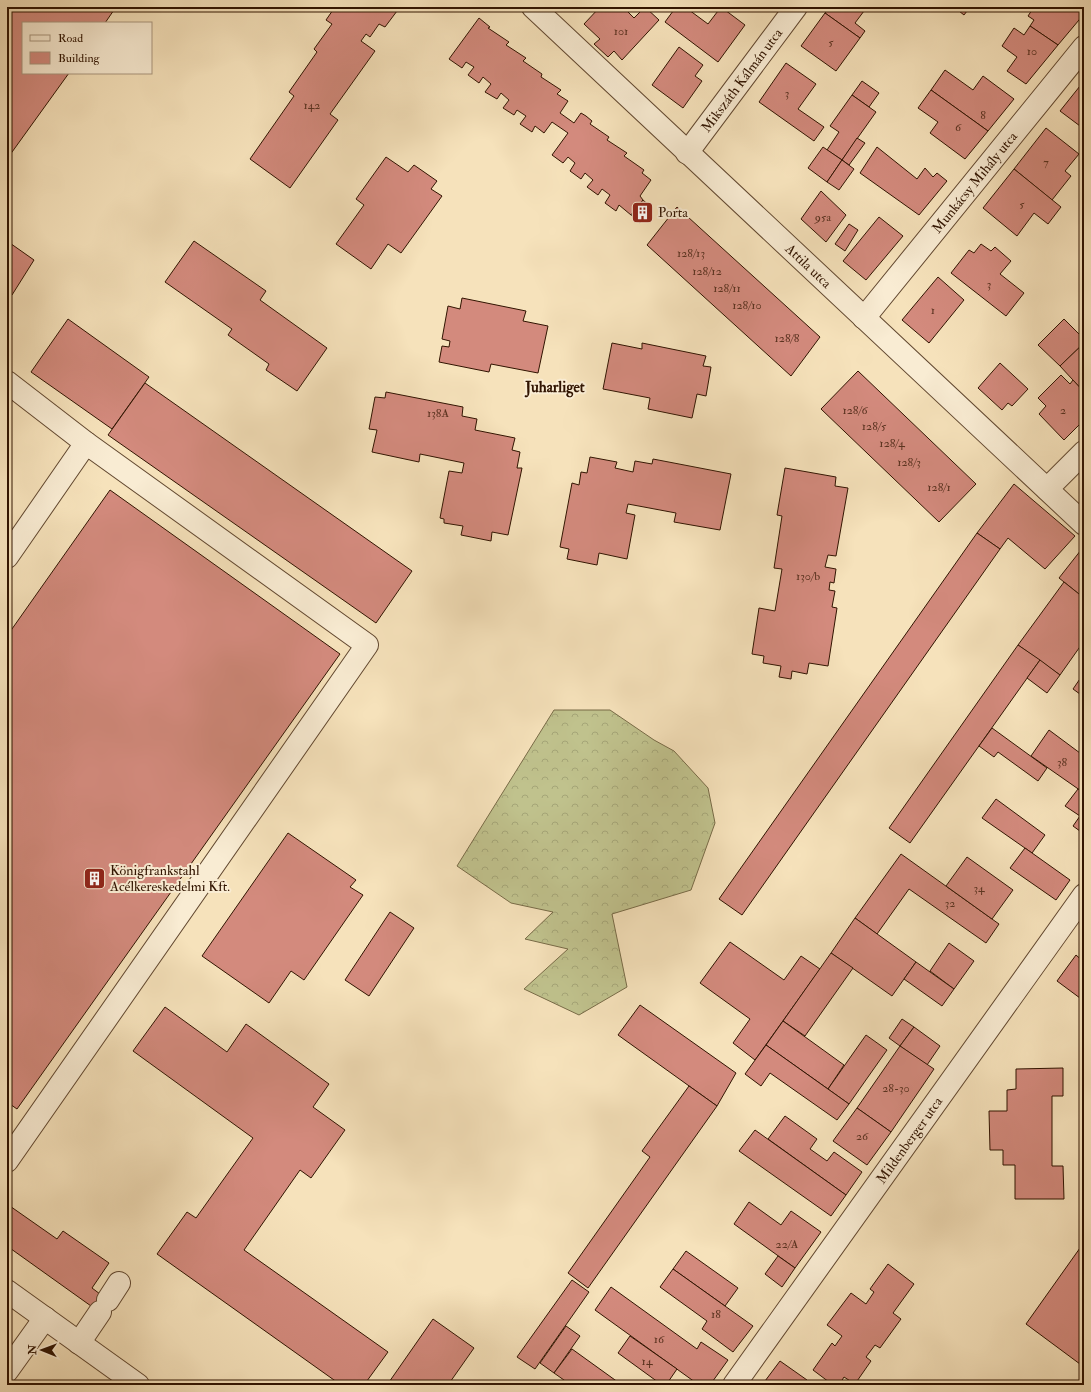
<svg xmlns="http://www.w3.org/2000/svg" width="1091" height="1392" viewBox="0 0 1091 1392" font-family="'IM FELL Double Pica',serif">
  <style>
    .forest { fill: url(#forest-crowns); stroke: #786b47 }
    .building { fill: #d38a7d; stroke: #311401 }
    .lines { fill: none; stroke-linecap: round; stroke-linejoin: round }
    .minor-casing { stroke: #624830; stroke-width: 24 }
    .minor { stroke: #f9ecd3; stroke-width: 22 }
    .labels { text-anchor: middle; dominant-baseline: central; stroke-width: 4; stroke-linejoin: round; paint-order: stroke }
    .number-label { font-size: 12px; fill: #5a3220 }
    .street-label { font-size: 14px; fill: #311401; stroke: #f9ecd3 }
    .poi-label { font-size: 14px; fill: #311401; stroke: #f9ecd3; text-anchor: start }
    .neighbourhood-label { font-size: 15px; font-weight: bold; fill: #311401; stroke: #f9ecd3 }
  </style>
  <defs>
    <pattern id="forest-crowns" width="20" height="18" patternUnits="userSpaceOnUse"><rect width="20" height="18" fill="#c0c28d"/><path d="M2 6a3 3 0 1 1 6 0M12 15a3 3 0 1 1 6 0" fill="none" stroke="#a5a678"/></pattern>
  </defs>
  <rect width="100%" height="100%" fill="#f6e2bb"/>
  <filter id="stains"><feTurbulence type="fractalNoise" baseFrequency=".005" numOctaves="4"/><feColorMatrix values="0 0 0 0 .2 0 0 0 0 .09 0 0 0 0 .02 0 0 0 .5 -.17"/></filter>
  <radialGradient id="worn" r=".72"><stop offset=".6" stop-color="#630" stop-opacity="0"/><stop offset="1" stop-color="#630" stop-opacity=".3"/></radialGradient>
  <polygon class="forest" points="554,710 610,710 654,740 674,751 708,788 715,823 691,890 612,914 627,987 579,1015 524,989 568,949 525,939 553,912 511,903 457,866"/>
  <g class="building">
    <polygon points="7,7 116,7 105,23 23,23 23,73 69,73 7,159"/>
    <polygon points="335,7 391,7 397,11 385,27 379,24 370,37 366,34 361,41 375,51 330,114 338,120 290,188 250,159 294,96 289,92 317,52 314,49 332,24 326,20"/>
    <polygon points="600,7 623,7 634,18 645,7 659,20 622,60 614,51 608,57 594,44 600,39 584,24"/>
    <polygon points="676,7 685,7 708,24 721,7 745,25 718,62 665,22"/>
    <polygon points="829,7 867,7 855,23 865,31 860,38 825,13"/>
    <polygon points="954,7 970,7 964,15"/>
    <polygon points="1034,7 1075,7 1084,14 1058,45 1030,26 1034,20 1028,16"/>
    <polygon points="825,13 860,38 836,71 801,46"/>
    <polygon points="479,18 490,27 488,28 509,42 506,45 526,58 523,61 542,74 541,77 561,90 557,94 568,101 560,113 574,123 581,113 586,116 592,121 590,124 609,137 607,140 627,153 624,156 644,170 642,173 651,180 640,196 643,200 631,215 619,205 616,211 605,203 610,195 602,189 598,195 587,187 593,180 585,173 581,179 570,171 575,163 568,157 563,163 552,155 568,133 552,122 544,133 535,126 532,132 520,124 526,116 517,110 514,115 503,108 509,100 501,93 497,99 485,92 491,84 483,77 479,83 468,75 474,67 466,62 462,68 449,59"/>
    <polygon points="1030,26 1058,45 1026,84 1007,71 1017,57 1002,46 1014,28 1024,35"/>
    <polygon points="679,47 703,65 695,76 702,81 683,108 652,85"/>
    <polygon points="786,63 816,84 798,109 824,127 814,141 759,102"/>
    <polygon points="945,70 973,90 983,76 1014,99 988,131 931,90"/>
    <polygon points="862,81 879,93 869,107 852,95"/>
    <polygon points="1084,81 1084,121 1080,126 1060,111"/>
    <polygon points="931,90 988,131 965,159 930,133 938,122 918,108"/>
    <polygon points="852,95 876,112 842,160 827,150 839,132 830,126"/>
    <polygon points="1046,128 1079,154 1065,171 1071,176 1052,200 1014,169"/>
    <polygon points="857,138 865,143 849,165 842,160"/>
    <polygon points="823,147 842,160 827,182 808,168"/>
    <polygon points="877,147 917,179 925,168 933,177 937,173 947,181 919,215 860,173"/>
    <polygon points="386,157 408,172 414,165 437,181 431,189 442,196 401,253 388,244 371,269 336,244 364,205 356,199"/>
    <polygon points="842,160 854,169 839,190 827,182"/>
    <polygon points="1014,169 1061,207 1048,224 1034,213 1017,236 983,208"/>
    <polygon points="821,191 846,215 826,242 801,219"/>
    <polygon points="643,200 652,208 640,223 631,215"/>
    <polygon points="677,207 820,337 791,376 647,245"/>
    <polygon points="879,217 903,236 866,280 843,261"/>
    <polygon points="849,224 858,230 845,251 835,244"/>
    <polygon points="7,241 34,260 12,295 7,292"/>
    <polygon points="194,241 266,291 260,300 327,348 297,391 266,370 269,364 228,335 232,329 165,282"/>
    <polygon points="981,244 991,251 995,247 1011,261 1000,274 1024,293 1006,316 951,273 969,250 974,253"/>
    <polygon points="938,277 964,300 929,343 902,320"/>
    <polygon points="462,298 526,311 523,321 548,326 538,373 491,364 489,372 439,362 442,346 449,347 450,341 442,339 448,306 460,309"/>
    <polygon points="68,319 149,377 112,429 31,372"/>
    <polygon points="1064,319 1084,339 1084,343 1060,366 1038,345"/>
    <polygon points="612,343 642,349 642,343 706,356 703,366 711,367 706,396 697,394 692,418 648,409 650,398 603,389"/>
    <polygon points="1084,343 1084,392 1060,366"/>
    <polygon points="1000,363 1028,389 1012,406 1008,403 1002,410 978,388"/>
    <polygon points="858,371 976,484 939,522 821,409"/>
    <polygon points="1061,375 1070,384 1073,380 1084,392 1084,420 1064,440 1039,414 1046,406 1038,398"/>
    <polygon points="145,383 412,571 376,623 108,435"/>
    <polygon points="386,392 463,407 462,416 477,419 475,430 515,438 512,450 520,452 517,468 522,468 508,535 492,532 491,541 461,535 463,526 444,523 444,519 440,518 449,471 462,473 464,463 420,454 419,462 372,452 377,430 369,429 375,397 385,398"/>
    <polygon points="590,457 617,462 615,468 633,472 635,461 652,464 653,459 731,474 720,530 674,522 676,513 628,504 626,513 635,515 627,559 599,553 597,565 567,559 569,549 560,547 572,483 579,485 581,472 587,473"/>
    <polygon points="785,468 836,477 835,486 848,488 836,556 828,555 825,567 836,569 834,583 830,582 829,590 835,591 832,607 837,608 828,666 809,663 807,674 792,671 791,679 779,677 781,666 763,663 764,656 752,654 759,608 775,611 782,569 774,568 782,516 777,515"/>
    <polygon points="1014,484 1075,536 1045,569 1008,538 1000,549 977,533"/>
    <polygon points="110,490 340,654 17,1109 7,1102 7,636"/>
    <polygon points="977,533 1000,549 742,915 719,899"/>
    <polygon points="1081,550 1084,553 1084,598 1059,578"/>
    <polygon points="1064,582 1084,598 1084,641 1060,675 1018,645"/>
    <polygon points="1018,645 1040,660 910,843 889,828"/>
    <polygon points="1040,660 1060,675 1047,693 1027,678"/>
    <polygon points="1084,673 1084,697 1073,689"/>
    <polygon points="992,728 1047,768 1038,781 998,752 994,757 979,746"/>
    <polygon points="1049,730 1084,756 1084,793 1031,756"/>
    <polygon points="1078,789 1084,793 1084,834 1073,826 1080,816 1065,806"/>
    <polygon points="996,799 1045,835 1032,853 982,818"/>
    <polygon points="288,833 356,880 350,887 363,895 304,980 291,971 269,1003 202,956"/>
    <polygon points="1025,848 1070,880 1056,900 1010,868"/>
    <polygon points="901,854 999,924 986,943 909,889 877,934 855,918"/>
    <polygon points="967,857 1013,890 992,919 946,886"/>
    <polygon points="390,912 414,928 369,996 345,980"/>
    <polygon points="855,918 916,962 892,996 831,953"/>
    <polygon points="730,942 784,980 801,956 820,969 755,1060 733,1043 750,1019 700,983"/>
    <polygon points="949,943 974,961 954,989 930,971"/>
    <polygon points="831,953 853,968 805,1036 783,1021"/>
    <polygon points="1076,955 1084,962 1084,1001 1057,981"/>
    <polygon points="916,962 954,989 942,1006 904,979"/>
    <polygon points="640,1005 736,1073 717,1106 618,1035"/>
    <polygon points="165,1007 227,1052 246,1024 329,1084 313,1107 345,1130 311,1178 300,1170 244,1250 388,1352 364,1385 341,1385 157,1254 187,1212 196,1218 253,1138 133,1051"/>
    <polygon points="902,1019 914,1027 900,1046 889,1038"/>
    <polygon points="783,1021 844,1065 828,1089 766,1045"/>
    <polygon points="914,1027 940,1046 927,1065 900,1046"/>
    <polygon points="866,1035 887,1050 849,1104 828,1089"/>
    <polygon points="766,1045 849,1104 837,1120 770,1073 761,1086 745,1074"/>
    <polygon points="900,1046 934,1069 891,1132 857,1108"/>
    <polygon points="1063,1068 1063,1096 1052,1096 1052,1166 1063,1166 1064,1199 1015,1199 1015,1165 1003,1165 1003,1150 990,1150 989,1111 1007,1111 1007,1090 1016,1089 1016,1069"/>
    <polygon points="689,1086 717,1106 588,1288 568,1273 650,1157 642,1151"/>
    <polygon points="857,1108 891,1132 867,1165 833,1141"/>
    <polygon points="785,1116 817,1139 810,1149 827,1161 834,1152 862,1172 846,1195 768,1139"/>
    <polygon points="755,1130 846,1195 831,1216 739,1151"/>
    <polygon points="749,1202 781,1225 791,1211 821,1232 795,1268 734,1224"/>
    <polygon points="7,1204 57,1239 63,1231 109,1263 92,1288 108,1300 105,1316 7,1246"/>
    <polygon points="1080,1248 1084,1250 1084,1367 1026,1324"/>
    <polygon points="686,1251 738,1288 725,1306 673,1269"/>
    <polygon points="778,1256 795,1268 782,1287 765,1274"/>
    <polygon points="888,1264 914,1284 893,1313 901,1319 880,1348 875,1345 866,1357 871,1361 855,1384 844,1377 839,1385 833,1385 813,1370 832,1343 835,1346 842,1336 827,1325 851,1293 866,1304 874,1292 870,1289"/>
    <polygon points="673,1269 753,1326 733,1352 702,1329 707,1321 660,1287"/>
    <polygon points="572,1280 589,1292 535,1369 517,1357"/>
    <polygon points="611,1287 697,1349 701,1342 728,1360 710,1385 699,1385 595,1310"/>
    <polygon points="433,1319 474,1348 448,1385 387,1385"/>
    <polygon points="566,1326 580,1336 554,1373 540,1363"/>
    <polygon points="630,1336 677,1369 666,1385 662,1385 618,1353"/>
    <polygon points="572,1349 622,1385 571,1385 554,1373"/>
    <polygon points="780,1361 807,1380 803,1385 762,1385"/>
  </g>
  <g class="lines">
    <defs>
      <g id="minor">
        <path id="s1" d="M533,7L1084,524"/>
        <path id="s2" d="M687,153L796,7"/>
        <path id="s3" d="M864,318L1084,47"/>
        <polyline points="7,382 86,443"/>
        <polyline points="1047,489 1084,452"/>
        <polyline points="7,557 86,443 367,645 7,1161"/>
        <polyline points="7,1291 138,1385"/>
        <polyline points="108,1300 119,1283"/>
        <polyline points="79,1343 100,1312"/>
        <polyline points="7,1371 45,1318"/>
        <path id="s4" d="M734,1385L1084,895"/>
      </g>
    </defs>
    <use href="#minor" class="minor-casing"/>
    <use href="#minor" class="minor"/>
  </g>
  <defs>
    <symbol id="building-square" viewBox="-11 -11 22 22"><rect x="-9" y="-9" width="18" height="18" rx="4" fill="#8f2418" stroke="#f9ecd3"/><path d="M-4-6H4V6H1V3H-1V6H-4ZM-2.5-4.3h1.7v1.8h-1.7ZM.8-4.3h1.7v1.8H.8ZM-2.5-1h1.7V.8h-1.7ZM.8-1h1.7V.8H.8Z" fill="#fff"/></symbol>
  </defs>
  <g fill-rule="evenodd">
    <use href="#building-square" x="630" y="200" width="25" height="25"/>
    <use href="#building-square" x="82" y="866" width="25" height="25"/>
  </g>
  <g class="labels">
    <g class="number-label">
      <text x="621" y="31">101</text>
      <text x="831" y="42">5</text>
      <text x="1032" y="51">10</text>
      <text x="787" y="93">3</text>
      <text x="312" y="105">142</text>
      <text x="983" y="115">8</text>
      <text x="958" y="127">6</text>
      <text x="1046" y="162">7</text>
      <text x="1022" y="204">5</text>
      <text x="823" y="217">95a</text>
      <text x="691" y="253">128/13</text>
      <text x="707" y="271">128/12</text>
      <text x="989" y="284">3</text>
      <text x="727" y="288">128/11</text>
      <text x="747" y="305">128/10</text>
      <text x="933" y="310">1</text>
      <text x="787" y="338">128/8</text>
      <text x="855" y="410">128/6</text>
      <text x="1063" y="410">2</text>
      <text x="438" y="413">138A</text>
      <text x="874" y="426">128/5</text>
      <text x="892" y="443">128/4</text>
      <text x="909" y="462">128/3</text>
      <text x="939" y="487">128/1</text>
      <text x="808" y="576">130/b</text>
      <text x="1062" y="762">38</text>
      <text x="979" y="888">34</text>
      <text x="950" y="903">32</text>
      <text x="896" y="1088">28-30</text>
      <text x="862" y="1136">26</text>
      <text x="787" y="1244">22/A</text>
      <text x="716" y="1314">18</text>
      <text x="659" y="1339">16</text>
      <text x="647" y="1361">14</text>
    </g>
    <g class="street-label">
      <text stroke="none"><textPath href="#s2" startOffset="91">Mikszáth Kálmán utca</textPath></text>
      <text stroke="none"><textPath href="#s3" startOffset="175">Munkácsy Mihály utca</textPath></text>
      <text stroke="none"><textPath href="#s1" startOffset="378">Attila utca</textPath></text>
      <text stroke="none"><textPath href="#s4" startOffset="301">Mildenberger utca</textPath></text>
    </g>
    <g class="poi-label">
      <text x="658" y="212">Porta</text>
      <text x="110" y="870">Königfrankstahl<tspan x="110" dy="16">Acélkereskedelmi Kft.</tspan></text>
    </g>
    <g class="neighbourhood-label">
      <text x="555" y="387">Juharliget</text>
    </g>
  </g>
  <rect width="1091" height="1392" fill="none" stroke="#f6e2bb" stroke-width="24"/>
  <rect x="8" y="8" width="1075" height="1376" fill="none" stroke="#311401" stroke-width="2"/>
  <rect x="12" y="12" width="1067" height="1368" fill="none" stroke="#311401"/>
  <rect x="22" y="22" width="130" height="52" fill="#f9ecd3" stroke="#a9967f"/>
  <rect x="30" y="35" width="20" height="6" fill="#f9ecd3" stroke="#a9967f"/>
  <text x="58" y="42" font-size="12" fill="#311401">Road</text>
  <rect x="30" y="52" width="20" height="12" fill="#d38a7d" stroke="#a9967f"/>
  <text x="58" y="62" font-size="12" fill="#311401">Building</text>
  <g transform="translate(42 1350) rotate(271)" stroke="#f9ecd3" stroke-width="3" paint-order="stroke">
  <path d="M0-3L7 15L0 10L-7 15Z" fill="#311401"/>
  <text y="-6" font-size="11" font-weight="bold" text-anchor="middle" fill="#311401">N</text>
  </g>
  <rect width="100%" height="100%" filter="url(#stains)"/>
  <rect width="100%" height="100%" fill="url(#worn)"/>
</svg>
